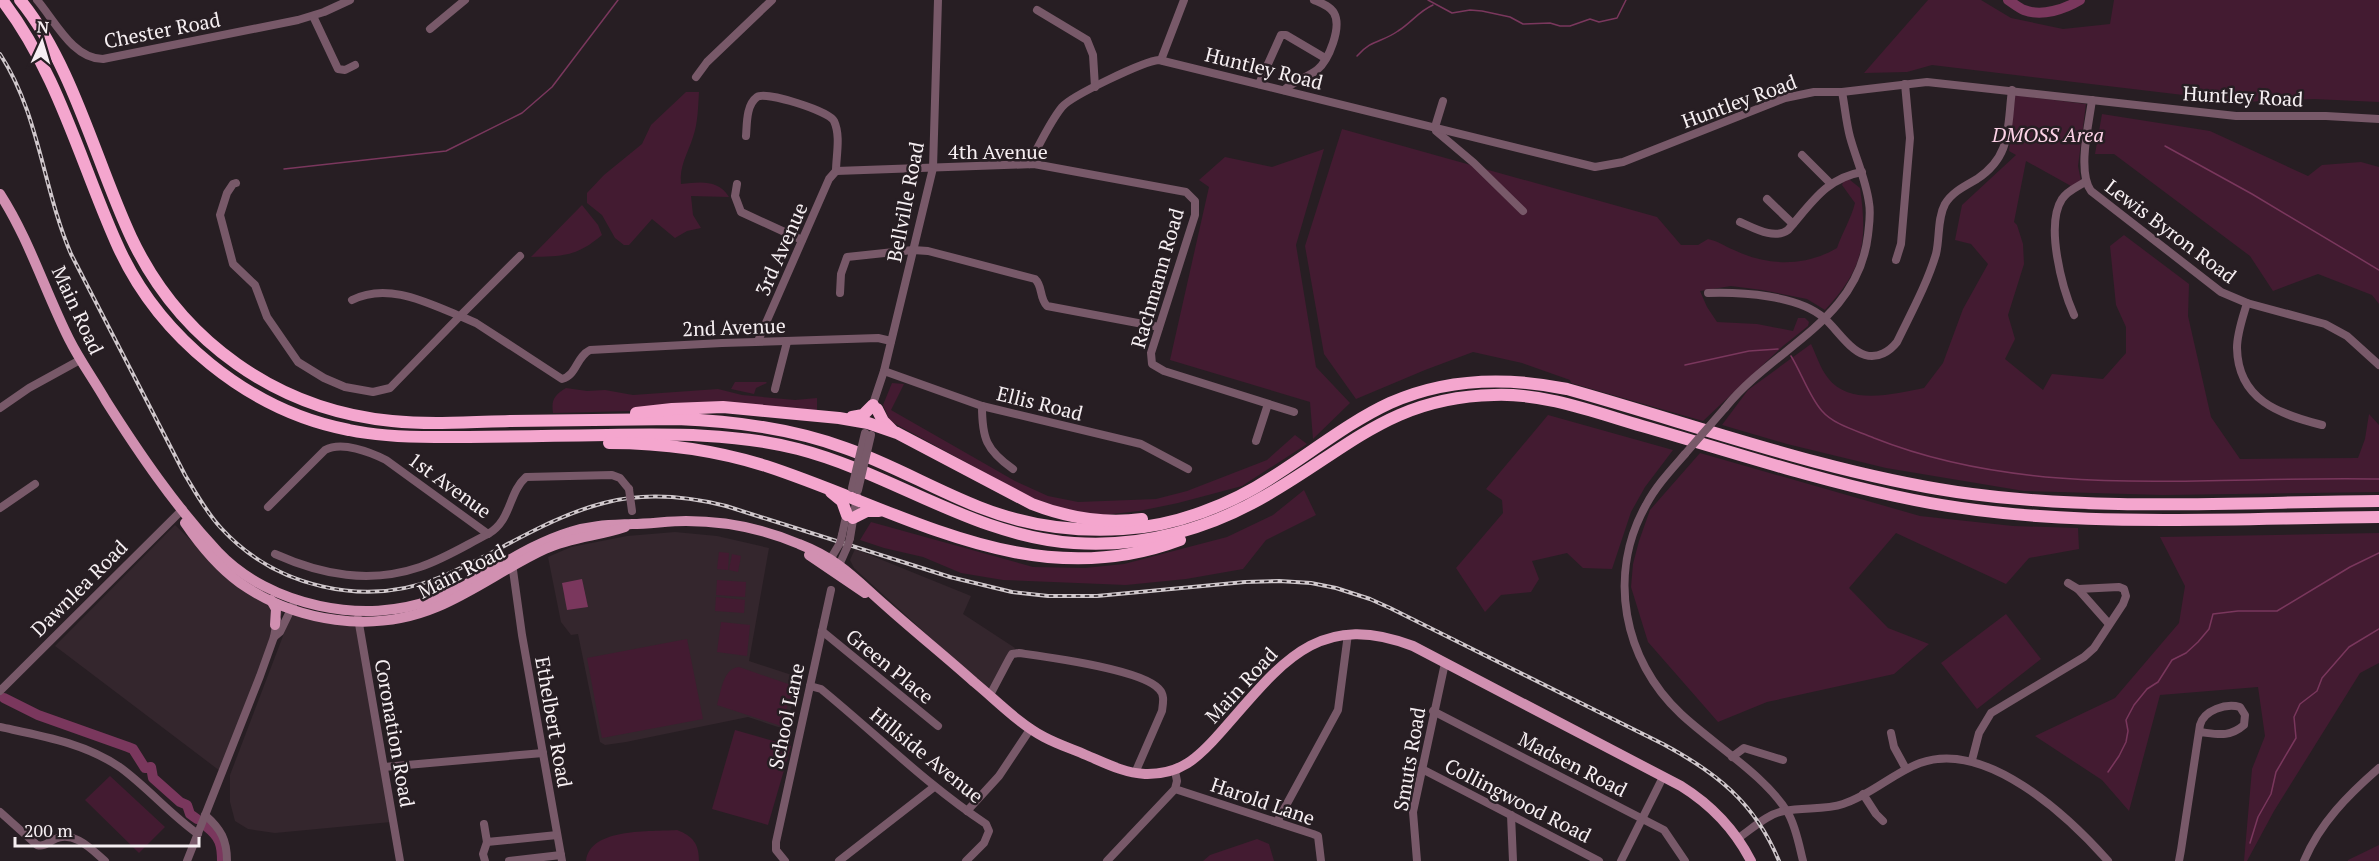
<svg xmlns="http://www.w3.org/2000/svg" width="2379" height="861" viewBox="0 0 2379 861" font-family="'PT Serif',serif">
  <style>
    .built { fill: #34262d }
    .green { fill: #431b31 }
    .water { fill: #7a375d }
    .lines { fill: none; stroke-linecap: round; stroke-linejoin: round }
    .stream { stroke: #7a375d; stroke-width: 1.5 }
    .river { stroke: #7a375d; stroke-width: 10 }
    .minor { stroke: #785969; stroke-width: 8 }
    .major { stroke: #d190b1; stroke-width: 10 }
    .highway { stroke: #f4a6ce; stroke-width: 12 }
    .rail-casing { stroke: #d0c8cc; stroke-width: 4 }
    .rail { stroke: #271e23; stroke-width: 1.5; stroke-dasharray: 4.5; stroke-linecap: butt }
    .minor-bridge { stroke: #785969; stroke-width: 8 }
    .labels { text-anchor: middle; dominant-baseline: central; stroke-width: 5; stroke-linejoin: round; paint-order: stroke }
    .street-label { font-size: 20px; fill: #f6eff2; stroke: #271e23 }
    .park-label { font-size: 20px; font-style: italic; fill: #fdd3e7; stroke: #271e23 }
  </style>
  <rect width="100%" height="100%" fill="#271e23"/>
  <g class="built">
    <polygon points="175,525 200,549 285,607 220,771 55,646"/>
    <polygon points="675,532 717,536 769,548 749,661 801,678 784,729 748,717 626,742 605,745 600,742 578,634 571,635 561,622 548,557 571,547 627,536"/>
    <polygon points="855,549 971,596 963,614 1015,648 989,691 854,568 850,560"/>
    <polygon points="291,615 334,622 360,622 391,822 275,833 248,829 235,821 230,802 230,775"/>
  </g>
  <g class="green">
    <polygon points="1928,0 1981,0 2011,18 2063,29 2110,24 2114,0 2379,0 2379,102 2314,99 2242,102 1932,65 1907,72 1864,73"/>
    <path d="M686,92H699C698,107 698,123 693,137C688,153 679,166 681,184C700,182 718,179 729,197L691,196L693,215L701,228L687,231L675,238L652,219L629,245H624L615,238L602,215L587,203V193L604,175L642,144L651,125Z"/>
    <path d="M2015,95L2086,104L2078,166L2081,181L2071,186L2026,161L2014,222L2017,225L2023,244L2024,264L2008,315L2015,339L2005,359L2043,390L2052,374L2103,379L2126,353V327L2116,305L2110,246L2124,235L2189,284L2188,316L2211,417L2240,459L2358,458L2365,439L2369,414L2379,425V492L2163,495L2024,491L1886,468L1787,444L1722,425L1748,390L1811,344C1816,354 1820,368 1828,378C1849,406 1894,394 1924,388L1943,363L1963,309L1988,264L1971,244L1955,240L1962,205L2016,155L2009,151Z"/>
    <polygon points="2102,114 2210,131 2308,176 2322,165 2361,162 2379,167 2379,304 2372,295 2318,274 2273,291 2250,256 2114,154 2095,154"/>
    <path d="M1342,129L1657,217L1681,245H1698L1708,239C1718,241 1724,246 1734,250C1767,266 1805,267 1837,248C1842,233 1851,219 1855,203L1842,185L1844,180H1850L1860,188C1868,243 1863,269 1825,310L1807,299L1762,290L1731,286L1700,291L1707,307L1717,322L1757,324L1793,331L1798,318H1805L1809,322L1808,326L1783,346L1703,421L1571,383L1570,380L1522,363L1473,352L1425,370L1356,399L1324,354L1305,246Z"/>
    <polygon points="1324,149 1296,245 1316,367 1350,403 1313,439 1310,402 1170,360 1209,187 1199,180 1225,157 1272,167"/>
    <path d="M582,205L598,225L602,235C576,257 563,256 531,257Z"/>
    <polygon points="735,382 766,382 767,383 756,388 754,394 731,389"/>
    <polygon points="892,383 904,384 891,410 1015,481 1048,496 1078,502 1156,499 1187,491 1267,460 1295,435 1307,444 1242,486 1178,503 1139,511 1103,515 1067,510 1030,497 890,421 883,405"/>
    <path d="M566,388L587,391L605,390L633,395L718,389L742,395L795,400L817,398V411H632L553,413C551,399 555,395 566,388Z"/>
    <polygon points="1548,415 1673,450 1645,487 1631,512 1612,569 1583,568 1567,553 1532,561 1539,579 1531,592 1501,595 1485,612 1456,568 1503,513 1502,500 1486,489"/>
    <polygon points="1700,453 1920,516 2013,526 2078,528 2079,549 2029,558 2006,584 1896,533 1849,588 1888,628 1929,644 1894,674 1767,702 1718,722 1648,642 1631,587 1633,564 1639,541 1650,510"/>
    <polygon points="1304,490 1316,515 1266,540 1243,569 1186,579 1126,585 1003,580 961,573 923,557 884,548 860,540 871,522 1033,567 1085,568 1124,564 1227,537 1273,515"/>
    <polygon points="2379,533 2379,663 2360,673 2274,811 2247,861 2244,861 2252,769 2265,736 2258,687 2160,695 2129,811 2102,780 2035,736 2115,698 2179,623 2185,586 2160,537"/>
    <polygon points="719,552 729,553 728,570 717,569"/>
    <polygon points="732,554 741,556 738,572 729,570"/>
    <polygon points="717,580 746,582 745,597 716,595"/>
    <polygon points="716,597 745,600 744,613 715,611"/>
    <polygon points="2006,614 2041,659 1977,709 1941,663"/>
    <polygon points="721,622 750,625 747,656 717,652"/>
    <polygon points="687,639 703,719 602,738 587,658"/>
    <path d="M739,667L794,686L781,726L717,705C721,692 723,668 739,667Z"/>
    <polygon points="735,730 791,746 768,825 712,809"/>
    <polygon points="110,776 165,827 139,853 85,800"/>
    <path d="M677,830C693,836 699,844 699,861H586C590,827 651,832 677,830Z"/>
    <polygon points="1257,839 1269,844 1274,861 1203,861 1210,855"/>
    <polygon points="2379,845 2379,861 2348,861 2348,860"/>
  </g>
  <polygon class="water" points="582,579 588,607 567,610 562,583"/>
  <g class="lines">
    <g class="stream">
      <polyline points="1428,0 1452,13 1470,10 1482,11 1510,17 1523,24 1550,23 1560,26 1570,26 1590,19 1599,22 1617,18 1626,0"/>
      <path d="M1357,56C1372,39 1381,43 1398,31C1411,23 1419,11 1433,5"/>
      <polyline points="2165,146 2252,194 2379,270"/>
      <polyline points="284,169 446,151 522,113 552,87 618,0"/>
      <path d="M1791,356C1801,372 1810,398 1822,411C1834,425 1858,431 1874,438C2035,502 2211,475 2379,479"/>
      <polyline points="1685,365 1749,351 1778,349"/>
      <polyline points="2108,772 2119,756 2126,742 2128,731 2126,720 2134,705 2147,689 2158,682 2172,660 2186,653 2198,642 2209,629 2213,614 2238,611 2277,611 2350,567 2379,553"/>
      <polyline points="2250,843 2258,817 2271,794 2276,772 2296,738 2294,717 2300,704 2317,691 2322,678 2349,647 2379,629"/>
    </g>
    <g class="river">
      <path d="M2008,0C2013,3 2019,8 2024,10C2042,17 2065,9 2080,0"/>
      <polyline points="4,698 38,715 128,747 133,749 145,768 151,767 153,778 180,802 187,805 190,814 197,819"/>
      <path d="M207,827C220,837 222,845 222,861"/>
    </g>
    <g class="minor">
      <path d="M37,0C55,21 73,59 103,59L298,20L324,12L350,0"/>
      <polyline points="1037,10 1087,40 1093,55 1095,87"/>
      <polyline points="313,16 338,69 345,70 355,65"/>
      <polyline points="430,29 465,0"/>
      <polyline points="1161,60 1184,0"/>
      <polyline points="696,77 707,62 772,0"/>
      <polyline points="1259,84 1281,35 1286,35 1325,58"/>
      <path d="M1284,90C1294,81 1306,78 1317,70C1329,60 1342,27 1334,13C1330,6 1321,3 1314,0"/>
      <path d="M2092,100C2089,123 2077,172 2091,191L2221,292L2247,303L2325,324L2347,336L2379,365"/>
      <polyline points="1443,101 1435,127 1436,131 1474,163 1523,211"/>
      <path d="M746,136C747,124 746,105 757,97C766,91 829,111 834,121C841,136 836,156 836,171"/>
      <polyline points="1802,155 1831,184"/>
      <path d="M1029,164C1039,146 1049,123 1062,107C1071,96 1144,61 1159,60L1595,167L1623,162L1785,98L1814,92H1842L1927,82L2236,116H2326L2379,119"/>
      <polyline points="836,171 1034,164 1186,192 1195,201 1195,215 1151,353 1152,364 1164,371 1294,412"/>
      <path d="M236,183L233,184L227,193L220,215L233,264L255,285L267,317L298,362L324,378L345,387L373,392L390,388L460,316L476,323L562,379C577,375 576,357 590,350L722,343L878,338L891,341"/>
      <polyline points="737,184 735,196 741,212 802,240"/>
      <polyline points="1767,199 1793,224"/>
      <path d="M1740,222C1754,228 1774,240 1788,230C1811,204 1826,178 1862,172"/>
      <polyline points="1896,260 1901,244 1910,138 1905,84"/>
      <path d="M840,293L841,274L847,257L913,250L928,251L1035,279C1043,286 1039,298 1047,306L1159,327"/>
      <path d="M1708,293C1741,292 1798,295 1824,318C1836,328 1849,350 1865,355C1878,359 1890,351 1897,342C1911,313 1927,284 1936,254C1940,238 1937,219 1945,204C1952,192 1965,186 1977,179C2012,156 2007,128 2012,90"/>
      <path d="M352,300C387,282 426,302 460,316L520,256"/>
      <path d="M2247,303C2243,317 2237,333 2237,348C2238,400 2279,414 2322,425"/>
      <path d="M2074,315C2062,288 2045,225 2062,199C2067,191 2077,187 2085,182"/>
      <polyline points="758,341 829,179 836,171"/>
      <polyline points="884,371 982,406 1141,444 1188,469"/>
      <polyline points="775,389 787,342"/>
      <path d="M982,406C982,438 986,450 1013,469"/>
      <polyline points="0,408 29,388 80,360"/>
      <path d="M1725,408C1775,346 1858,321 1868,235C1869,225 1871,214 1869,203C1866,180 1856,159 1850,137C1846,122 1845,107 1842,92"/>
      <polyline points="871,410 884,371 933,168 938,0"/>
      <polyline points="1256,441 1268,404"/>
      <path d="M1685,454C1671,470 1656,486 1646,505C1607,574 1623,660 1681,714C1713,744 1766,776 1788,813C1796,827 1799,845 1803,861"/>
      <path d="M268,507L325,450C342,441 370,452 386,460L488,534C512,520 508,493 526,477L612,475L620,478L629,489"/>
      <polyline points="0,508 35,484"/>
      <polyline points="842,535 847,512"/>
      <polyline points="850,538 857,496"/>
      <path d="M275,554C322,575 370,584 420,567C444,559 466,545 488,534"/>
      <polyline points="512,563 522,635 562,861"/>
      <polyline points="828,563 840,543"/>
      <polyline points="837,570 848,545"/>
      <polyline points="2068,583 2078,589 2109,624"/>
      <polyline points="358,618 400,861"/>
      <polyline points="822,631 938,726"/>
      <polyline points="274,637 280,632 293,605"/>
      <path d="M810,686L821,689C876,734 927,785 986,824L989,831L984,843L966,861"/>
      <polyline points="0,691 183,509"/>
      <path d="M990,695L1009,659L1012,654L1019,653C1047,657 1141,669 1159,689C1165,695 1163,703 1162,711L1135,773"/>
      <polyline points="1433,711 1664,830 1685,861"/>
      <path d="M0,727C42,736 85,743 121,768C148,788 171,815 198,834"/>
      <polyline points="1891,733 1894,747 1906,769"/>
      <polyline points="1732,757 1744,748 1783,760"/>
      <polyline points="1972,760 1979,733 1991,713 2084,657 2094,648 2123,604 2126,596 2124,589 2119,587 2078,589"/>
      <polyline points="384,767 543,753"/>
      <polyline points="1422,769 1599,861"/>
      <polyline points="1175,789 1313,834 1318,836 1321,861"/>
      <polyline points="1863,794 1876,814 1883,821"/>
      <polyline points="967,811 999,776 1031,728"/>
      <path d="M0,812L37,845C45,847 48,842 55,839C74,830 92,850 105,861"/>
      <path d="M205,815C221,829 227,840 227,861"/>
      <polyline points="1511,815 1513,861"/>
      <polyline points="1277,822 1338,710 1348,634"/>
      <polyline points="484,824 487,842 557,835"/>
      <path d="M1737,839C1752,829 1767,814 1784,811C1804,807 1825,810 1843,804C1871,795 1893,773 1920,763C1986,739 2068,816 2108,861"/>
      <polyline points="187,861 260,676 274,637 277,620"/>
      <polyline points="485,861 483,854 487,842"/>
      <polyline points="509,861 561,855"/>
      <polyline points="785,861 776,850 776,842 831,590"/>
      <polyline points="839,861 934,787"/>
      <polyline points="1107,861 1175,789 1177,781 1175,771"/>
      <polyline points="1417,861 1413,812 1445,663"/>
      <polyline points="1621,861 1663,777"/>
      <path d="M2179,861L2181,850L2200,725C2204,710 2226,703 2240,707L2245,715L2244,725C2229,738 2217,734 2199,732"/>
      <path d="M2304,861C2320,823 2348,795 2379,768"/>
    </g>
    <g class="major">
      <path d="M0,194C29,239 45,291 69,339C80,361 94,380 106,401C139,453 175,506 218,552C269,606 365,626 434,599C482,581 521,547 570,532C591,525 610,525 632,524C650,524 668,521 686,521C724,521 764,529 799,544C840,560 855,579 886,606C915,632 945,656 974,682C996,700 1019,724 1044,737C1057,744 1072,749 1086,755C1105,763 1124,773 1145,774C1180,775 1198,758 1220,733C1278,668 1315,608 1413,646L1681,786C1710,804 1735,830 1751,861"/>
      <path d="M185,523C200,545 218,567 240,583C296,622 373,634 437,607C475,591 508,566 545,549C571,537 599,536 625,527"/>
      <polyline points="809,555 865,593"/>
      <polyline points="271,600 276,609 275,625"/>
    </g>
    <g class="highway">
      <path d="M2,0C57,71 80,161 116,242C157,336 249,411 349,430C377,436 406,437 435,437C493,437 550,436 607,435C672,434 735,433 798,449C894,474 973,536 1074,543C1142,548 1209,529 1267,495C1349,448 1392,397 1494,395C1545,393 1594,412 1642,426C1726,450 1810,478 1895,496C2052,531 2220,518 2379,517"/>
      <path d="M20,0C72,63 96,162 131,237C180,341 277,410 392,421C431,425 471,422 510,421C565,420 621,420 677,419C734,421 791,428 845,448C891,464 933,489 979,507C1024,525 1075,532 1123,529C1176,526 1230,505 1274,476C1312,452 1349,422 1390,403C1446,378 1508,377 1567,389C1696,425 1824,472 1957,492C2096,512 2239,502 2379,501"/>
      <polyline points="877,409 883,421 892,430"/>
      <path d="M636,413L672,409L723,407L839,418L868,423L897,433L1032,504C1068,518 1104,524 1142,519"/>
      <polyline points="852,417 863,415 873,405"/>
      <path d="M609,443C662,443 715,450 766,466C904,511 1031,596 1180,540"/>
      <polyline points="831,492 842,501 847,515"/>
      <polyline points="853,518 867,511 879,511"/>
    </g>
    <defs>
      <path id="rail" d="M0,54C39,113 43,189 71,254L185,475C196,493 206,512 221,528C275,587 364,608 438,578C495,555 545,518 604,503C645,492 686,496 726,506L950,577L1012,592L1048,596H1097L1245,582L1279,581L1311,583L1336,588L1370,599L1390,608L1663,744C1717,773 1755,803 1779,861"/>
    </defs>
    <use href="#rail" class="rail-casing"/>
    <use href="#rail" class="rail"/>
    <g class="minor-bridge">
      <polyline points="1685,454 1725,408"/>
      <polyline points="852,488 865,433"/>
      <polyline points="629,489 632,511"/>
      <polyline points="858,490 871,435"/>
      <polyline points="840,543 842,535"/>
      <polyline points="848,545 850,538"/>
    </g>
  </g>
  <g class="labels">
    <g class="street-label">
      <text transform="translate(162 30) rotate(-11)">Chester Road</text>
      <text transform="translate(1264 68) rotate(14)">Huntley Road</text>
      <text transform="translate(2243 96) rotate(3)">Huntley Road</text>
      <text transform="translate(1739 101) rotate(-20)">Huntley Road</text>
      <text x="998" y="151">4th Avenue</text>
      <text transform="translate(905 202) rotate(-79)">Bellville Road</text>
      <text transform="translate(2171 231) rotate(37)">Lewis Byron Road</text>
      <text transform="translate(781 249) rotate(-66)">3rd Avenue</text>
      <text transform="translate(1157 278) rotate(-74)">Rachmann Road</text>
      <text transform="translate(78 310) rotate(65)">Main Road</text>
      <text transform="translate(734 327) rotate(-2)">2nd Avenue</text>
      <text transform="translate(1040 403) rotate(14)">Ellis Road</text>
      <text transform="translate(450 485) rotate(36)">1st Avenue</text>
      <text transform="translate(461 571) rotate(-27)">Main Road</text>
      <text transform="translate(79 588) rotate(-45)">Dawnlea Road</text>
      <text transform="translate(890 666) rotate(39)">Green Place</text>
      <text transform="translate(1241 685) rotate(-47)">Main Road</text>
      <text transform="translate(786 716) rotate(-78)">School Lane</text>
      <text transform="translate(554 722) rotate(80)">Ethelbert Road</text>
      <text transform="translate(395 733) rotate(80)">Coronation Road</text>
      <text transform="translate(927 755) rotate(39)">Hillside Avenue</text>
      <text transform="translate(1409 759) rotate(-80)">Smuts Road</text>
      <text transform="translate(1573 764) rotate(27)">Madsen Road</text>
      <text transform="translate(1518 800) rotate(27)">Collingwood Road</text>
      <text transform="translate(1263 801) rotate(19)">Harold Lane</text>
    </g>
    <g class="park-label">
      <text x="2048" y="134">DMOSS Area</text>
    </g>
  </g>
  <g transform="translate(42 42) rotate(4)" stroke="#271e23" stroke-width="4.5" paint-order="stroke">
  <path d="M0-4.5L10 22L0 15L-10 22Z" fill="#f6eff2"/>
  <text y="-9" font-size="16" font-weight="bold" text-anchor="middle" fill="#f6eff2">N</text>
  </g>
  <path d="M15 837v9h184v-9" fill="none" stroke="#f6eff2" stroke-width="3"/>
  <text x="24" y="837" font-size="18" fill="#f6eff2" stroke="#271e23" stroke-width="4.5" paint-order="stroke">200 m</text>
</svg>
